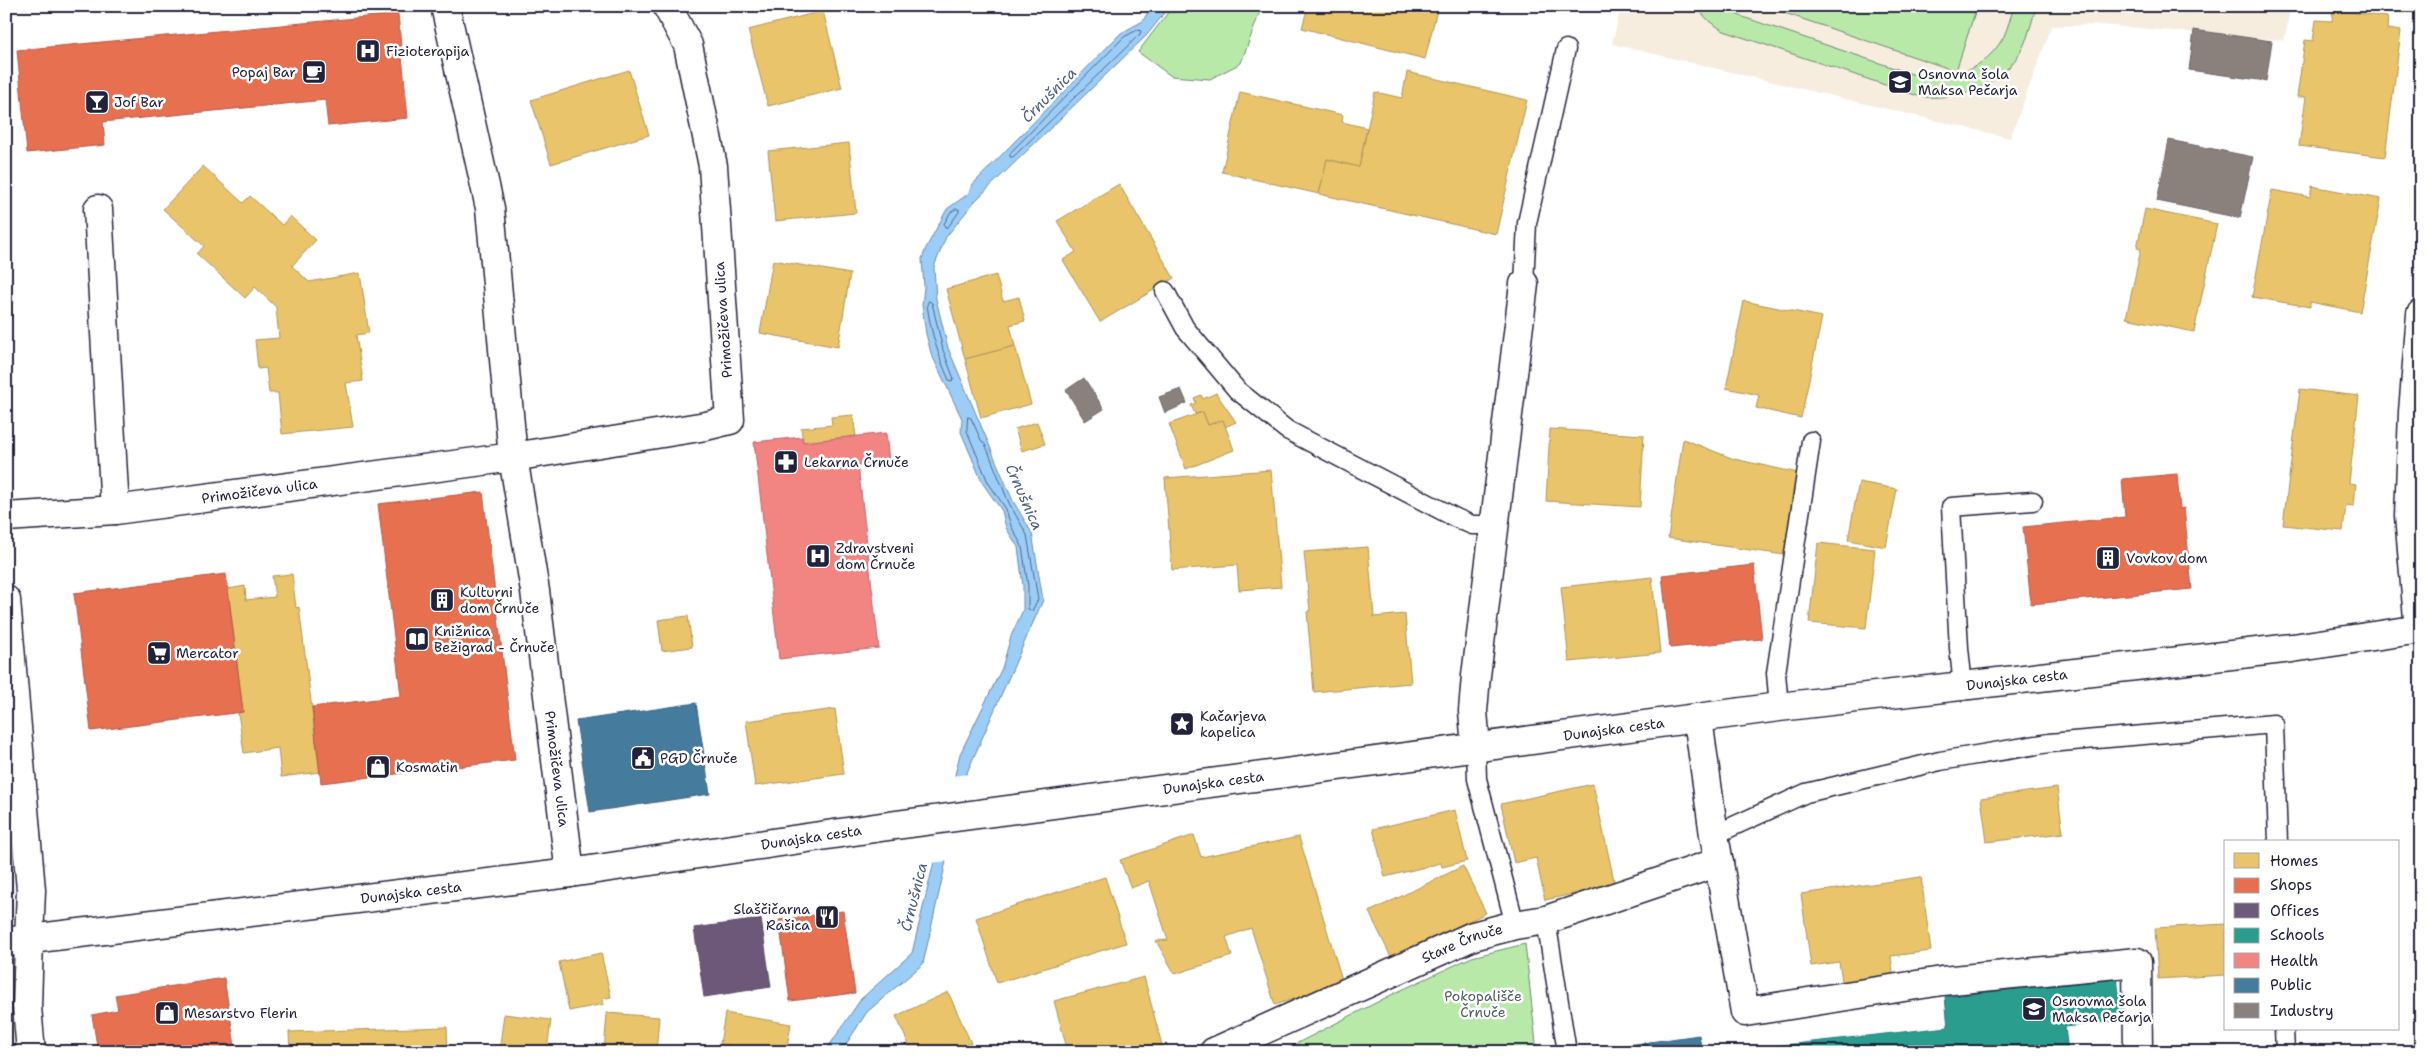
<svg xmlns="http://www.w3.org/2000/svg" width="2427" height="1058" viewBox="0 0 2427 1058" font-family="'Shantell Sans',sans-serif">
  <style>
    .built { fill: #f6eddf }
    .green { fill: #b8e9a9; stroke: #6d8672 }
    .water { fill: #9bcdf7; stroke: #6b89ac }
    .pier { fill: #fff }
    .homes { fill: #e9c46a; stroke: #ad935c }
    .shops { fill: #e76f51; stroke: #ac584a }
    .offices { fill: #6d597a; stroke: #564867 }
    .schools { fill: #2a9d8f; stroke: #287876 }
    .health { fill: #f28482; stroke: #b4676d }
    .public { fill: #457b9d; stroke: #3a6080 }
    .industry { fill: #8a817c; stroke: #6b6468 }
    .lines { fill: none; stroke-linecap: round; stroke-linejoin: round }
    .shore { stroke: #526686; stroke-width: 1 }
    .service-casing { stroke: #22223b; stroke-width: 21 }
    .minor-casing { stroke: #22223b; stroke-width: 31 }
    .tertiary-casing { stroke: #22223b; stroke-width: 31 }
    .secondary-casing { stroke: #22223b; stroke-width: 31 }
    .service { stroke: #fff; stroke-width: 18 }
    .minor { stroke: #fff; stroke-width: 28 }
    .tertiary { stroke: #fff; stroke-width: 28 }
    .secondary { stroke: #fff; stroke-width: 28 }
    .labels { text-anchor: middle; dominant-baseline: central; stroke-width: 5; stroke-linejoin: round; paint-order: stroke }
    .poi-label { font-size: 14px; fill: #22223b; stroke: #fff; text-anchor: start }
    .street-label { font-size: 14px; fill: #22223b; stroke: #fff }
    .park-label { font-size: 14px; fill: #4f5e5c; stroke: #fff }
    .water-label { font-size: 15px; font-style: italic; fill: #4c5e7d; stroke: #fff }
  </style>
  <rect width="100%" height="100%" fill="#fff"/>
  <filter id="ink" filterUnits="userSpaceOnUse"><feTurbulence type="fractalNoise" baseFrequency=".02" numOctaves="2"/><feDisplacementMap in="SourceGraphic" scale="10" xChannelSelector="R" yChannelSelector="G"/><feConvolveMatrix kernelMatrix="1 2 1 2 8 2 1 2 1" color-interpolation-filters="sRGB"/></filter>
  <g filter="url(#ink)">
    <g class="built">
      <polygon points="1621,6 2291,6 2284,40 2101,25 2052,26 2010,138 1612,44"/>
      <polygon points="2362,6 2406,6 2405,14"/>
    </g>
    <g class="green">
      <polygon points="1173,6 1262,6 1241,63 1210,79 1171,76 1138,52"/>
      <path d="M1695,6H1721L1740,16L1915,75C1950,82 1986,70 2004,36C2008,27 2011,16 2014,6H2037C2032,19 2029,35 2023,47C2004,85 1961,100 1921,97L1724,31L1710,22Z"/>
      <polygon points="1764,6 1977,6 1956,71"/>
      <polygon points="1525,944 1537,1052 1280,1052 1393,994 1472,957"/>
    </g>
    <polygon class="water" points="1151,6 1170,6 1147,35 975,201 946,237 934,267 936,299 948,348 1013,501 1032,533 1043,600 965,777 923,964 867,1012 841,1052 825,1052 861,999 912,953 960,754 1002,668 1011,636 1023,610 1023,586 1018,547 1006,528 1002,511 983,484 961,432 962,419 931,353 926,334 922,305 924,287 922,259 926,248 947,209 968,194 973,184 1121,33 1143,21"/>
    <polygon class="pier" points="969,774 948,861 930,863 951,776"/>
    <g class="homes">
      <polygon points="1308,6 1438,6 1425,59 1302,28"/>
      <polygon points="2333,10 2388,17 2387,29 2401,31 2385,157 2299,146 2306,97 2297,97 2305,40 2313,41 2316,20 2332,21"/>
      <polygon points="823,11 842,88 768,106 748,30"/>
      <polygon points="629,70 649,135 551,164 531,100"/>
      <polygon points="1407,72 1527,100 1496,234 1319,194 1327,159 1359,167 1375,92 1402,98"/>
      <polygon points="1240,92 1343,115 1342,122 1367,128 1359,167 1327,159 1319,194 1222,172"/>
      <polygon points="849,143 856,213 775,221 768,151"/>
      <polygon points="203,166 243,203 250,196 282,225 290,216 316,240 292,266 309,282 360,273 369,333 356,335 363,381 346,383 353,427 282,434 278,393 269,393 266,368 258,369 255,340 279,338 276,307 255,287 245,298 197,254 204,246 163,209"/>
      <polygon points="1119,184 1174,278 1100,322 1063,260 1076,252 1057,221"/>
      <polygon points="2312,186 2381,199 2360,312 2310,302 2310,307 2252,297 2272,190 2310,197"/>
      <polygon points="2145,209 2217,224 2194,332 2126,318 2141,249 2137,248"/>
      <polygon points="773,260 850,274 838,347 760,333"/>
      <polygon points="996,275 1003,301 1019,297 1025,321 1010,325 1015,346 965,359 946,289"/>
      <polygon points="1744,301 1822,317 1801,418 1756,408 1759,395 1726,388"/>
      <polygon points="1015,346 1031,404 981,418 965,359"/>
      <polygon points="2300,389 2359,396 2349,483 2356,484 2354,506 2346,505 2343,531 2283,525"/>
      <polygon points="1216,393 1236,422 1225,427 1223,420 1208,425 1203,412 1195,414 1191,405 1196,403 1194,398 1201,395 1203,399"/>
      <polygon points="1203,412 1208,425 1223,420 1234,450 1186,469 1169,424"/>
      <polygon points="853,415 856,436 803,442 801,428 832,425 831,417"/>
      <polygon points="1037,422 1045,444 1022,451 1015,429"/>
      <polygon points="1550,429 1644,435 1640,507 1546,501"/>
      <polygon points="1683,439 1734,459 1798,473 1784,555 1668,538"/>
      <polygon points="1271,470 1281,587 1239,590 1237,565 1172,570 1165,478"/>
      <polygon points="1859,482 1897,489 1886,547 1848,540"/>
      <polygon points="1818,543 1875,549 1866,628 1809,623"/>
      <polygon points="1368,547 1374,617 1405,614 1411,683 1314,692 1307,612 1310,611 1304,552"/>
      <polygon points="292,574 296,608 299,607 320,772 281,777 278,748 244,753 238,713 243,712 228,589 245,586 246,600 275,597 272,576"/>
      <polygon points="1652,577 1660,653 1569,662 1561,587"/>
      <polygon points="688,616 692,647 662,651 658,620"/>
      <polygon points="835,709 844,774 755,786 746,721"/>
      <polygon points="1182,712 1187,714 1190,718 1191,731 1176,733 1174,720"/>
      <polygon points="1593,784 1615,885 1545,900 1536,858 1514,863 1501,804"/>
      <polygon points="2057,788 2063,833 1987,842 1981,798"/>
      <polygon points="1455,810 1467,861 1442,867 1441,863 1385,877 1373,829"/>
      <polygon points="1194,835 1201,857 1299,837 1343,983 1275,1005 1251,928 1226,937 1232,956 1175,974 1156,941 1168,940 1149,881 1131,888 1120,860"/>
      <polygon points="1463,866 1486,913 1392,959 1369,912"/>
      <polygon points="1105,877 1126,943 997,983 976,918"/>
      <polygon points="1921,877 1931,951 1891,956 1894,980 1843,987 1839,962 1811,966 1801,894"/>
      <polygon points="2226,924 2226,975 2158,979 2155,928"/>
      <polygon points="601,953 611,997 602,999 604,1004 569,1011 559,962"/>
      <polygon points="1144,977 1163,1049 1151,1052 1068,1052 1054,1001"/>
      <polygon points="948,992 971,1043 966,1044 970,1052 912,1052 896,1016"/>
      <polygon points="607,1013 659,1017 656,1052 604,1052"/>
      <polygon points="725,1013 791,1024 786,1052 765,1052 720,1044"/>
      <polygon points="504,1014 551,1020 547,1051 552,1052 499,1052"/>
      <polygon points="447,1027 448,1052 461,1052 290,1052 289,1032"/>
      <polygon points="720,1044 765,1052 719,1052"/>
    </g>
    <g class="shops">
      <polygon points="398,14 408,118 328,126 325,100 103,122 105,145 27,153 17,50"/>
      <polygon points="2177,474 2180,509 2184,508 2192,589 2031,604 2023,527 2125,517 2122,479"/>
      <polygon points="483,492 515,760 321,783 312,707 401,696 378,504"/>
      <polygon points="1754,565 1762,639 1670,648 1662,575"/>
      <polygon points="226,574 243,712 91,731 74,593"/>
      <polygon points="843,911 855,993 790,1001 779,920"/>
      <polygon points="224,978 236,1052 98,1052 92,1015 118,1010 115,995"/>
    </g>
    <polygon class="offices" points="761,919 771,987 704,997 694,928"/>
    <polygon class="schools" points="2117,977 2122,1020 2065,1027 2068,1052 1776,1052 1776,1046 1948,1027 1945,997"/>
    <polygon class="health" points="886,433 889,462 858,465 879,648 779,659 754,442 802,437 803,442"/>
    <g class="public">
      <polygon points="696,703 710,794 590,812 576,721"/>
      <polygon points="1699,1035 1702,1052 1586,1051"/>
    </g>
    <g class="industry">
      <polygon points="2194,30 2272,41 2266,81 2189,70"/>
      <polygon points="2169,140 2253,157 2240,218 2157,201"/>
      <polygon points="1084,378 1104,409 1085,421 1066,390"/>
      <polygon points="1181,389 1187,403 1165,413 1159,397"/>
    </g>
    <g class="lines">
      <g class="shore">
        <polygon points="1138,30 1141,31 1140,34 1013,157 1010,157 1010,153 1124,37"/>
        <polygon points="956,209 959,209 959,212 948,227 945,227 944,224 950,213"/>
        <path d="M929,301L932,303L943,350L954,379L952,381L949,380C938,355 931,333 927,305Z"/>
        <polygon points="968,417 971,418 981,440 986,446 1009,503 1027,535 1038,599 1032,611 1028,609 1028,586 1022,546 1011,526 1006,509 988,482 967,431"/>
      </g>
      <defs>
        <g id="service">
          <polyline points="1524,284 1527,223 1566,49"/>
          <polyline points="1165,291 1185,328 1237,390 1287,430 1456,518 1472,525 1494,525"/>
          <polyline points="1963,687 1959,648 1951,507 2033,501"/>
          <polyline points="1779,707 1776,673 1811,441"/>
          <polyline points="1476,747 1477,779 1515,925"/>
          <polyline points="1714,835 1806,793 1940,761 2049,743 2274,724 2278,842"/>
          <polyline points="1546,920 1567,1052"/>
          <polyline points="2284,1029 2285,1052"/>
        </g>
        <g id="minor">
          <path id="s1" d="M445,6L490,208L513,457L535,591L570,873"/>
          <polyline points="98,209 115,510"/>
          <path id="s2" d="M6,517L115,510L513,457L706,426L730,420L713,166L688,45L667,6"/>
          <polyline points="1698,719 1714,835 1745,1012 1942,981 2137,962 2138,1052"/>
          <polyline points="1476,747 1473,711 1476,676 1524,284"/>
          <polyline points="29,940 27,1007 31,1052"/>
          <path id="s3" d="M1214,1052L1473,936L1515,925L1546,920L1719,862"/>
        </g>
        <g id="tertiary">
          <polyline points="6,600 31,890 29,940"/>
          <polyline points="2419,630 2409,516 2413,412 2421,314"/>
        </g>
        <g id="secondary">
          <path id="s4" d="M6,942L570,873L881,827L1779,707L2292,648L2421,629"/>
        </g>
      </defs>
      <use href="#service" class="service-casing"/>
      <use href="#minor" class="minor-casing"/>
      <use href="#tertiary" class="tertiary-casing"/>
      <use href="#secondary" class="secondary-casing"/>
      <use href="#service" class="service"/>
      <use href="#minor" class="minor"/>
      <use href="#tertiary" class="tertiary"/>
      <use href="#secondary" class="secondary"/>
    </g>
  </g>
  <defs>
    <symbol id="hospital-square" viewBox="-11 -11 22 22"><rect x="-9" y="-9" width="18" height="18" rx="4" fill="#22223b" stroke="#fff"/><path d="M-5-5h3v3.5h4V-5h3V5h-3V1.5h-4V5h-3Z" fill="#fff"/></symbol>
    <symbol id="cafe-square" viewBox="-11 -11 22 22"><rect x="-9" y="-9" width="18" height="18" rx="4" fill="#22223b" stroke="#fff"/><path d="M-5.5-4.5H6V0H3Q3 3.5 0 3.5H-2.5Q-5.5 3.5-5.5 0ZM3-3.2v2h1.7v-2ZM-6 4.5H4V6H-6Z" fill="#fff"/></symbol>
    <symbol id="school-square" viewBox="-11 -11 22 22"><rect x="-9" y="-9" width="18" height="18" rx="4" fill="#22223b" stroke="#fff"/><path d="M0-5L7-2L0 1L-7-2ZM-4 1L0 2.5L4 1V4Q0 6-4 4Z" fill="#fff"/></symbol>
    <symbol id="bar-square" viewBox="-11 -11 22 22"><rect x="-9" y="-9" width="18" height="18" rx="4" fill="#22223b" stroke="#fff"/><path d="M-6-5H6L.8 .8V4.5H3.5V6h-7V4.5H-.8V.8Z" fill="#fff"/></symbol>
    <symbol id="pharmacy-square" viewBox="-11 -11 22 22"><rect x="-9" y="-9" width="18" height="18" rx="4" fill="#22223b" stroke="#fff"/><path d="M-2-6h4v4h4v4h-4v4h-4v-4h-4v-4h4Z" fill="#fff"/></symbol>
    <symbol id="building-square" viewBox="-11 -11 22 22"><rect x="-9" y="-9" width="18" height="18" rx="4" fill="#22223b" stroke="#fff"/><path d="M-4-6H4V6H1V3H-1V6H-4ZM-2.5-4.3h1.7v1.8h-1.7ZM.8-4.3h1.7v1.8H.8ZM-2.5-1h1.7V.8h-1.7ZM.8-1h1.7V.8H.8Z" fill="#fff"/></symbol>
    <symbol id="library-square" viewBox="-11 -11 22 22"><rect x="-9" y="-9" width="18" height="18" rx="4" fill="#22223b" stroke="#fff"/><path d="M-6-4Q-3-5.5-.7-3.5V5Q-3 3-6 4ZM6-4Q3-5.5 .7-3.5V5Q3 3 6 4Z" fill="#fff"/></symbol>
    <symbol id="supermarket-square" viewBox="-11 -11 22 22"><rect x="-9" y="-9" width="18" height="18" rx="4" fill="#22223b" stroke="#fff"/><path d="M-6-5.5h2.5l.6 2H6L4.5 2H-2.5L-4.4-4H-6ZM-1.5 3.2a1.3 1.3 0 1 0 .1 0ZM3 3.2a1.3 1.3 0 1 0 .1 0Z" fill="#fff"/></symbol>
    <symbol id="sight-square" viewBox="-11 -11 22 22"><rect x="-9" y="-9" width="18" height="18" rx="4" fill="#22223b" stroke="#fff"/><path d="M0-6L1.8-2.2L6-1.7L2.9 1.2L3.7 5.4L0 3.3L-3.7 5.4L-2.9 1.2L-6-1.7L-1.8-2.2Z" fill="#fff"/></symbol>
    <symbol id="civic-square" viewBox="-11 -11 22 22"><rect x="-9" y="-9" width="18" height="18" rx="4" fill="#22223b" stroke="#fff"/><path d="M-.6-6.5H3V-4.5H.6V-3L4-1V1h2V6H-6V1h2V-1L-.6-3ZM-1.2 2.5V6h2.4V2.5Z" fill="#fff"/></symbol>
    <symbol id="shop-square" viewBox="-11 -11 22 22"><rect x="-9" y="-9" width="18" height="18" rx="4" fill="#22223b" stroke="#fff"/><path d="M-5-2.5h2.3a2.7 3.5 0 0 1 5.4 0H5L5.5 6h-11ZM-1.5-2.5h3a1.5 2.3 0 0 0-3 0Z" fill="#fff"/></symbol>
    <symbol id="restaurant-square" viewBox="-11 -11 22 22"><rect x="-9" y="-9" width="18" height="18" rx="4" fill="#22223b" stroke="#fff"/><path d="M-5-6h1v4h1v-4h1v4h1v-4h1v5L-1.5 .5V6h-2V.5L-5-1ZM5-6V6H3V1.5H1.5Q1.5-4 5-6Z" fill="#fff"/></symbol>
  </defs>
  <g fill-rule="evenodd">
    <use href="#hospital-square" x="354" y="37" width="28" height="28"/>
    <use href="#cafe-square" x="300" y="58" width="28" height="28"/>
    <use href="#school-square" x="1886" y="68" width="28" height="28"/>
    <use href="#bar-square" x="83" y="88" width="28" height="28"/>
    <use href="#pharmacy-square" x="772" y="448" width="28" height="28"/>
    <use href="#hospital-square" x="804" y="542" width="28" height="28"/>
    <use href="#building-square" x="2094" y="544" width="28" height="28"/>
    <use href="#building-square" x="428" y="586" width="28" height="28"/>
    <use href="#library-square" x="403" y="625" width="28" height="28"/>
    <use href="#supermarket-square" x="145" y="639" width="28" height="28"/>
    <use href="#sight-square" x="1168" y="710" width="28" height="28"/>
    <use href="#civic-square" x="629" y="744" width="28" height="28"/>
    <use href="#shop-square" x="364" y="753" width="28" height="28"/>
    <use href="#restaurant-square" x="813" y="903" width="28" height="28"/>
    <use href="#school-square" x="2020" y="995" width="28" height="28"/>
    <use href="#shop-square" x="153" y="999" width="28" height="28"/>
  </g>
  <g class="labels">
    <g class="poi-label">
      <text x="386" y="51">Fizioterapija</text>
      <text x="296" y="72" text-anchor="end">Popaj Bar</text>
      <text x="1918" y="74">Osnovna šola<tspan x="1918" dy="16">Maksa Pečarja</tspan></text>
      <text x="114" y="102">Jof Bar</text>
      <text x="804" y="462">Lekarna Črnuče</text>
      <text x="836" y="548">Zdravstveni<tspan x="836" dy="16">dom Črnuče</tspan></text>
      <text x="2126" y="558">Vovkov dom</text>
      <text x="460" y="592">Kulturni<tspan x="460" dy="16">dom Črnuče</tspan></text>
      <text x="434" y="631">Knižnica<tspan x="434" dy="16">Bežigrad - Črnuče</tspan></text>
      <text x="176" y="653">Mercator</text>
      <text x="1200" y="716">Kačarjeva<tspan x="1200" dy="16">kapelica</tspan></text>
      <text x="660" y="758">PGD Črnuče</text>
      <text x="396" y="767">Kosmatin</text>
      <text x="810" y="909" text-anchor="end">Slaščičarna<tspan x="810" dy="16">Rašica</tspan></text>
      <text x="2052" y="1001">Osnovma šola<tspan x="2052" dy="16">Maksa Pečarja</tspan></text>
      <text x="184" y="1013">Mesarstvo Flerin</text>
    </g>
    <g class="street-label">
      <text transform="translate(723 320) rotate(-94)">Primožičeva ulica</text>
      <text stroke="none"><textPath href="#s2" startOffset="255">Primožičeva ulica</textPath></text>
      <text stroke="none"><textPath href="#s4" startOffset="2028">Dunajska cesta</textPath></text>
      <text stroke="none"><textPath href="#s4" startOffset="1622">Dunajska cesta</textPath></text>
      <text stroke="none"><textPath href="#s1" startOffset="772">Primožičeva ulica</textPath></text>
      <text stroke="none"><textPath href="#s4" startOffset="1218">Dunajska cesta</textPath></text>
      <text stroke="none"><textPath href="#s4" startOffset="812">Dunajska cesta</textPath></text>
      <text stroke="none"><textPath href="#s4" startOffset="408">Dunajska cesta</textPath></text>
      <text stroke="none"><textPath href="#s3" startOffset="271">Stare Črnuče</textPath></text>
    </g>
    <g class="park-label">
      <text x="1483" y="996">Pokopališče<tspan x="1483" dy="16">Črnuče</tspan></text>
    </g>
    <g class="water-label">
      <text transform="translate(1049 95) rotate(-45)">Črnušnica</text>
      <text transform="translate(1024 497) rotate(66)">Črnušnica</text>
      <text transform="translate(914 897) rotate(-76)">Črnušnica</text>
    </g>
  </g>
  <rect width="2427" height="1058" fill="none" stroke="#fff" stroke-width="25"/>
  <rect x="12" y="12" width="2402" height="1033" fill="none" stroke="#22223b" stroke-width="2" filter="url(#ink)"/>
  <rect x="2224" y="840" width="175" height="190" fill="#ffffff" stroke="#a7a7b1"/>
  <rect x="2234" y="853" width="25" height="15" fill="#e9c46a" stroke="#a7a7b1"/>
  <text x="2270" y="866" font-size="15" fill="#22223b">Homes</text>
  <rect x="2234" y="878" width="25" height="15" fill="#e76f51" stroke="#a7a7b1"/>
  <text x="2270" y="890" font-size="15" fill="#22223b">Shops</text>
  <rect x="2234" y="903" width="25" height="15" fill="#6d597a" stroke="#a7a7b1"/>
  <text x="2270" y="916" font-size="15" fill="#22223b">Offices</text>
  <rect x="2234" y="928" width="25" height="15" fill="#2a9d8f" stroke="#a7a7b1"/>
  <text x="2270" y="940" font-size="15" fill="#22223b">Schools</text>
  <rect x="2234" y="953" width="25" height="15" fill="#f28482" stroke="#a7a7b1"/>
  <text x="2270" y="966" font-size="15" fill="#22223b">Health</text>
  <rect x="2234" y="978" width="25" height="15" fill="#457b9d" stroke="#a7a7b1"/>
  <text x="2270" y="990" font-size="15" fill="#22223b">Public</text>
  <rect x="2234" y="1003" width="25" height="15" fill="#8a817c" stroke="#a7a7b1"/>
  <text x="2270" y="1016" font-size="15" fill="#22223b">Industry</text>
</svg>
